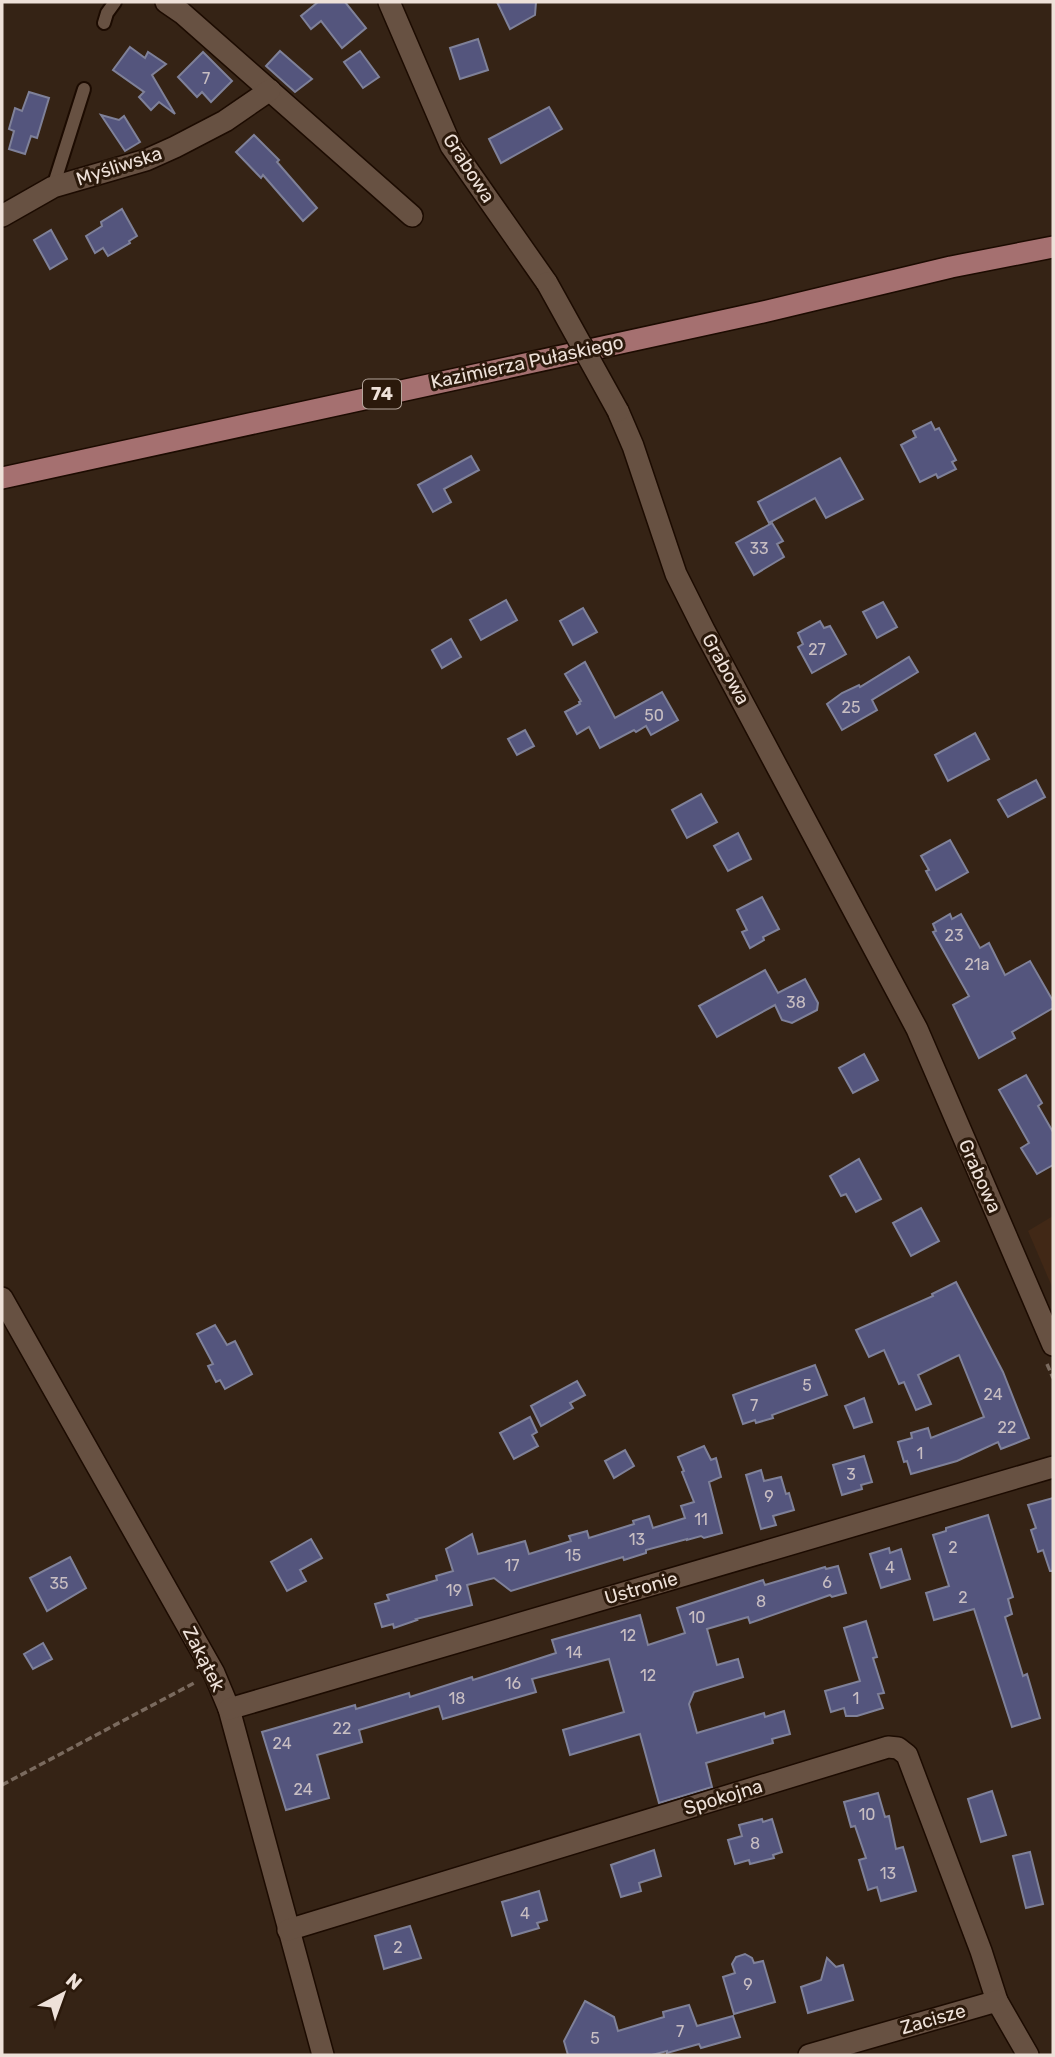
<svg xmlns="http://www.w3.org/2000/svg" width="1055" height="2057" viewBox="0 0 1055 2057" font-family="Rubik,sans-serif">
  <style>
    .built { fill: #412816 }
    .building { fill: #54557d; stroke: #7f8199; stroke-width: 2 }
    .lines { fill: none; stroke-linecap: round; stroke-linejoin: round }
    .lane-casing { stroke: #1c0b01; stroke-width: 16 }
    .street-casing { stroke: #1c0b01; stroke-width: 24 }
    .secondary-casing { stroke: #1c0b01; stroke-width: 24 }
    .primary-casing { stroke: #1c0b01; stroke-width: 24 }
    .path { stroke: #7a6a5e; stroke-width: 3.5; stroke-dasharray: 7 3.5; stroke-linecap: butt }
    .lane { stroke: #675142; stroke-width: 12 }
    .street { stroke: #675142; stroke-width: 21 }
    .secondary { stroke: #675142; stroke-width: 21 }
    .primary { stroke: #a57070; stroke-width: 21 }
    .secondary-bridge-casing { stroke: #1c0b01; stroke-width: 24; stroke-linecap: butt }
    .secondary-bridge { stroke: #675142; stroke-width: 21 }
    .labels { text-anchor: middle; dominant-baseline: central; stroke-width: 6; stroke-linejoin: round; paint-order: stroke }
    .number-label { font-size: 16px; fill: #c8bec2 }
    .shield { fill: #2b190b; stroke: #b4a59b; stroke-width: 2 }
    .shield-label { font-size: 18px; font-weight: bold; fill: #eee1d9 }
    .street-label { font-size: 19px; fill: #eee1d9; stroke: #2b190b }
  </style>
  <rect width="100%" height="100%" fill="#352315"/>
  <polygon class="built" points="1053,1216 1053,1289 1028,1231"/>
  <g class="building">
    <polygon points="318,2 345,2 366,28 342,48 321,21 311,29 301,16"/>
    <polygon points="497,2 536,2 535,15 510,29"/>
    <polygon points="478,39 488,70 460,79 450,48"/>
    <polygon points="130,47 145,58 148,52 166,64 152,75 175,114 159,102 151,110 139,97 144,92 113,70"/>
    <polygon points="280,51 312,79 295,92 266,66"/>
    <polygon points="360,51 379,77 363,88 344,62"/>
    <polygon points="203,52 232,81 211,102 202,92 197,97 178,77"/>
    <polygon points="29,92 49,98 37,138 31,136 25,154 9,149 14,131 9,129 15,108 22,111"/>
    <polygon points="549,107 562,129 501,163 489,139"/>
    <polygon points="101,115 119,120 124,116 140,142 125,151"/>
    <polygon points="254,135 279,160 277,162 317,208 303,221 263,175 261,178 236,152"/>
    <polygon points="122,209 137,236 129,241 130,243 108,256 103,248 95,253 86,236 102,226 101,222"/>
    <polygon points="51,230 67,259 50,269 34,240"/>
    <polygon points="931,422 935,430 939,428 956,460 952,462 956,469 938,478 936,474 920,482 901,445 916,437 913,431"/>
    <polygon points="471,456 479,470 444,489 451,502 433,512 418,485"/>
    <polygon points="840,458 863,499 826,518 815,498 769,523 758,502"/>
    <polygon points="772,523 783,541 777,544 784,557 754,575 736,543"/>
    <polygon points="506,600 517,620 481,640 470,620"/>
    <polygon points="883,602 897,627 877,638 863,612"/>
    <polygon points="583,608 597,632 573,645 560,621"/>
    <polygon points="820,621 824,628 830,626 846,654 812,673 798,647 803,644 798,633"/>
    <polygon points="451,639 461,657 442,668 432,650"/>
    <polygon points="909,657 918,672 872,700 877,710 842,730 827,704 842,693 859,685 860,687"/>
    <polygon points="585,662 615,718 662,692 678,720 651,735 646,726 636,732 634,730 600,748 589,727 577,734 565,712 580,704 579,702 581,701 565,674"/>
    <polygon points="525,730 534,746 517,755 508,739"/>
    <polygon points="975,733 989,759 948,781 935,755"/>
    <polygon points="1036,780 1045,797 1008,817 998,800"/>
    <polygon points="701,794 717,822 687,838 672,810"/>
    <polygon points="738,833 751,859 728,871 714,846"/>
    <polygon points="950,840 968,872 936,890 926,871 929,870 921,856"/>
    <polygon points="762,897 779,929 763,937 764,940 750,948 742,932 747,930 737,910"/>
    <polygon points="950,914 952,919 961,914 980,948 989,943 1005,975 1030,961 1053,1001 1053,1008 1012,1032 1015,1038 979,1058 953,1005 969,996 933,932 936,931 933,924"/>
    <polygon points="765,970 778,993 805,979 818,1003 817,1010 792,1023 782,1020 775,1005 717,1037 699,1006"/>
    <polygon points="864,1054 878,1080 853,1093 839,1068"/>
    <polygon points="1026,1075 1042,1103 1038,1106 1053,1132 1053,1165 1037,1174 1021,1148 1029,1143 999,1090"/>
    <polygon points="859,1159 881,1199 856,1212 846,1194 841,1196 830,1176"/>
    <polygon points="921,1208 939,1241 911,1256 893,1223"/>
    <polygon points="956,1282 1003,1372 1029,1438 1001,1449 998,1442 957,1461 911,1474 907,1461 904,1462 898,1442 912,1438 911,1433 928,1428 931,1438 984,1417 959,1355 918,1375 931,1404 916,1410 904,1382 899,1384 884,1350 869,1357 856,1330 933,1296 932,1294"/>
    <polygon points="215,1325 227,1345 235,1341 252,1374 225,1389 220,1380 216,1382 208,1366 213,1364 197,1334"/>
    <polygon points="815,1365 827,1395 772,1415 773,1418 756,1423 755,1420 743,1424 733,1395"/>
    <polygon points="577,1381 585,1395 570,1403 573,1408 541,1426 531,1406"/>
    <polygon points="864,1398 872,1422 854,1428 845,1406"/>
    <polygon points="530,1417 537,1432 532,1435 538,1446 514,1459 500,1433"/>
    <polygon points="704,1446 711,1460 716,1458 721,1477 709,1482 722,1533 704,1538 701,1536 687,1540 687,1539 646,1550 646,1553 624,1560 623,1557 511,1591 494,1578 467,1585 472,1605 416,1619 417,1620 394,1628 393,1624 382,1627 375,1604 389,1600 387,1595 437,1580 436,1576 453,1571 446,1549 472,1534 478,1554 525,1541 529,1554 571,1541 569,1536 587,1531 589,1538 634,1524 633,1521 649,1516 653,1528 685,1518 681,1506 694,1502 682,1472 684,1471 678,1457"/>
    <polygon points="625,1450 634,1466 614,1478 605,1461"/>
    <polygon points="864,1456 872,1482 861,1485 862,1489 842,1495 833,1465"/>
    <polygon points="761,1470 764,1481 781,1477 786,1494 789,1493 794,1510 773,1516 776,1525 761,1529 746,1475"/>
    <polygon points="1053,1498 1053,1571 1050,1571 1043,1550 1038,1552 1031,1530 1036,1528 1028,1505"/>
    <polygon points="988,1515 1013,1597 1008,1599 1012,1614 1005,1617 1023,1676 1027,1674 1040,1718 1012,1727 974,1609 934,1620 926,1593 949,1586 933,1535 946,1531 946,1528"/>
    <polygon points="311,1539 322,1558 300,1570 306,1581 287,1591 271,1562"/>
    <polygon points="889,1548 890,1553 901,1549 910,1579 881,1588 870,1554"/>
    <polygon points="70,1557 86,1588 47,1611 30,1578"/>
    <polygon points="838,1566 846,1593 832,1597 830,1595 750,1623 748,1617 707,1629 717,1665 738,1659 743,1677 694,1692 689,1704 697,1733 764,1713 765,1717 784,1711 790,1734 772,1739 773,1743 706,1763 712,1787 659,1803 640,1734 570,1755 563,1730 624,1712 609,1659 532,1679 536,1692 443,1719 439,1706 359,1730 362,1742 317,1755 329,1798 286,1810 262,1732 355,1705 356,1709 409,1693 410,1697 472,1677 473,1680 556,1653 552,1640 640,1615 648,1645 685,1633 677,1608 763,1580 765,1585 825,1567 826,1569"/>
    <polygon points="866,1621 877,1657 873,1658 884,1693 878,1694 883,1708 857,1716 846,1716 844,1708 831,1712 825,1691 860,1681 844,1628"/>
    <polygon points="43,1643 52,1659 33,1669 24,1654"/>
    <polygon points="992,1791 1006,1835 981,1842 968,1799"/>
    <polygon points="878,1793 885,1817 889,1816 896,1849 903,1847 916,1891 881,1901 877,1887 868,1890 859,1860 866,1858 855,1826 851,1827 844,1802"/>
    <polygon points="762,1819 763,1822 772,1819 782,1852 773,1855 774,1858 750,1864 749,1860 735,1864 728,1840 742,1836 739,1825"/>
    <polygon points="654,1850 661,1876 639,1883 641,1891 621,1897 611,1865"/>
    <polygon points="1030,1852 1043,1904 1026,1908 1013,1856"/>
    <polygon points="539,1891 547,1920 537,1923 539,1928 512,1936 502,1902"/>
    <polygon points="410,1926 421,1958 384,1969 375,1936"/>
    <polygon points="745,1954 752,1958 754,1963 763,1961 775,2002 734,2014 723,1977 735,1973 732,1964 736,1957"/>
    <polygon points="827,1958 836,1967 843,1965 853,2000 808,2013 801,1987 821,1980"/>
    <polygon points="585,2001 614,2017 618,2031 664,2017 663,2012 689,2005 697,2026 733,2016 740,2037 701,2048 699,2044 667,2053 667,2051 652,2055 568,2055 564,2041"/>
  </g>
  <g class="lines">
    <defs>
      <g id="lane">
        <polyline points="104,23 107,13 115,2"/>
        <polyline points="53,187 84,89"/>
      </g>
      <g id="street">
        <polyline points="166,2 182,13 412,216"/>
        <polyline points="2,216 53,187 146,160 175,147 225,121 270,90"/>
        <polyline points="2,1298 214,1673 229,1709 323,2055"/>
        <polyline points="229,1709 1053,1467"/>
        <polyline points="288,1930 888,1747 898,1748 907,1755 981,1951 997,2001"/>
        <polyline points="809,2055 997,2001 1028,2055"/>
      </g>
      <g id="secondary">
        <polyline points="389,2 451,146 547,283"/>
        <polyline points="618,411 633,446 676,574 704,630 917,1029 1053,1345"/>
      </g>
      <polyline id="primary" points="2,478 763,312 951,267 1053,247"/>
    </defs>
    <use href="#lane" class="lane-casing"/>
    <use href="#street" class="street-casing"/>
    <use href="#secondary" class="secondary-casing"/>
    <use href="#primary" class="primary-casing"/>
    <g class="path">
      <polyline points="1047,1364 1053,1378"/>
      <polyline points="2,1785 196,1682"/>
    </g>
    <use href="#lane" class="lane"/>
    <use href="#street" class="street"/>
    <use href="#secondary" class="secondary"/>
    <use href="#primary" class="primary"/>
    <defs>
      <polyline id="secondary-bridge" points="547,283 618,411"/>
    </defs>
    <use href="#secondary-bridge" class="secondary-bridge-casing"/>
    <use href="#secondary-bridge" class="secondary-bridge"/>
  </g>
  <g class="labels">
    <g class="number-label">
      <text x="206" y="78">7</text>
      <text x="759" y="548">33</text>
      <text x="817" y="649">27</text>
      <text x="851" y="707">25</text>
      <text x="654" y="715">50</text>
      <text x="954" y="935">23</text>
      <text x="977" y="964">21a</text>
      <text x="796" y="1002">38</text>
      <text x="807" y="1385">5</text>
      <text x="993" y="1394">24</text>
      <text x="754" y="1405">7</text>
      <text x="1007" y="1427">22</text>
      <text x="920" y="1453">1</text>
      <text x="851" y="1474">3</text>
      <text x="769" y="1496">9</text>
      <text x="701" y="1519">11</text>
      <text x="637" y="1539">13</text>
      <text x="953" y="1547">2</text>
      <text x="573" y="1555">15</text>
      <text x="512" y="1565">17</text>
      <text x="890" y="1567">4</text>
      <text x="827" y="1582">6</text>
      <text x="59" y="1583">35</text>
      <text x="454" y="1590">19</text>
      <text x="963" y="1597">2</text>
      <text x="761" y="1601">8</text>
      <text x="697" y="1617">10</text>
      <text x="628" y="1635">12</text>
      <text x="574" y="1652">14</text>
      <text x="648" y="1675">12</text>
      <text x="513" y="1683">16</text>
      <text x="457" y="1698">18</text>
      <text x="856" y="1698">1</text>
      <text x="342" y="1728">22</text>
      <text x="282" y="1743">24</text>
      <text x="303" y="1789">24</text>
      <text x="867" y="1814">10</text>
      <text x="755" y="1843">8</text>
      <text x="888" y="1873">13</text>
      <text x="525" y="1913">4</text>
      <text x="398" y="1947">2</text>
      <text x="748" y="1984">9</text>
      <text x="680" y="2031">7</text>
      <text x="595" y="2038">5</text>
    </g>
    <rect class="shield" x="363" y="379.5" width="38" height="29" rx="5"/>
    <g class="shield-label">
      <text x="382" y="394">74</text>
    </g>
    <g class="street-label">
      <text transform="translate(119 166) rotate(-18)">Myśliwska</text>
      <text transform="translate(469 168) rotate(57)">Grabowa</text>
      <text transform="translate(527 362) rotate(-12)">Kazimierza Pułaskiego</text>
      <text transform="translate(726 669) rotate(61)">Grabowa</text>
      <text transform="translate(980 1176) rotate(66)">Grabowa</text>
      <text transform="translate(641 1588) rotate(-16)">Ustronie</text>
      <text transform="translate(204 1659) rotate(63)">Zakątek</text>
      <text transform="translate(723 1797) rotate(-17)">Spokojna</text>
      <text transform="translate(933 2019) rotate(-16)">Zacisze</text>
    </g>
  </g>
  <rect width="1055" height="2057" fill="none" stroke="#eee1d9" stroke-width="7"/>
  <g transform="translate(63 1994) rotate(41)" stroke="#2b190b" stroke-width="5" paint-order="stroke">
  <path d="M0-5L12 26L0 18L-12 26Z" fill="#eee1d9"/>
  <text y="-10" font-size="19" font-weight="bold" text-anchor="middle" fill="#eee1d9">N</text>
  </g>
</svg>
